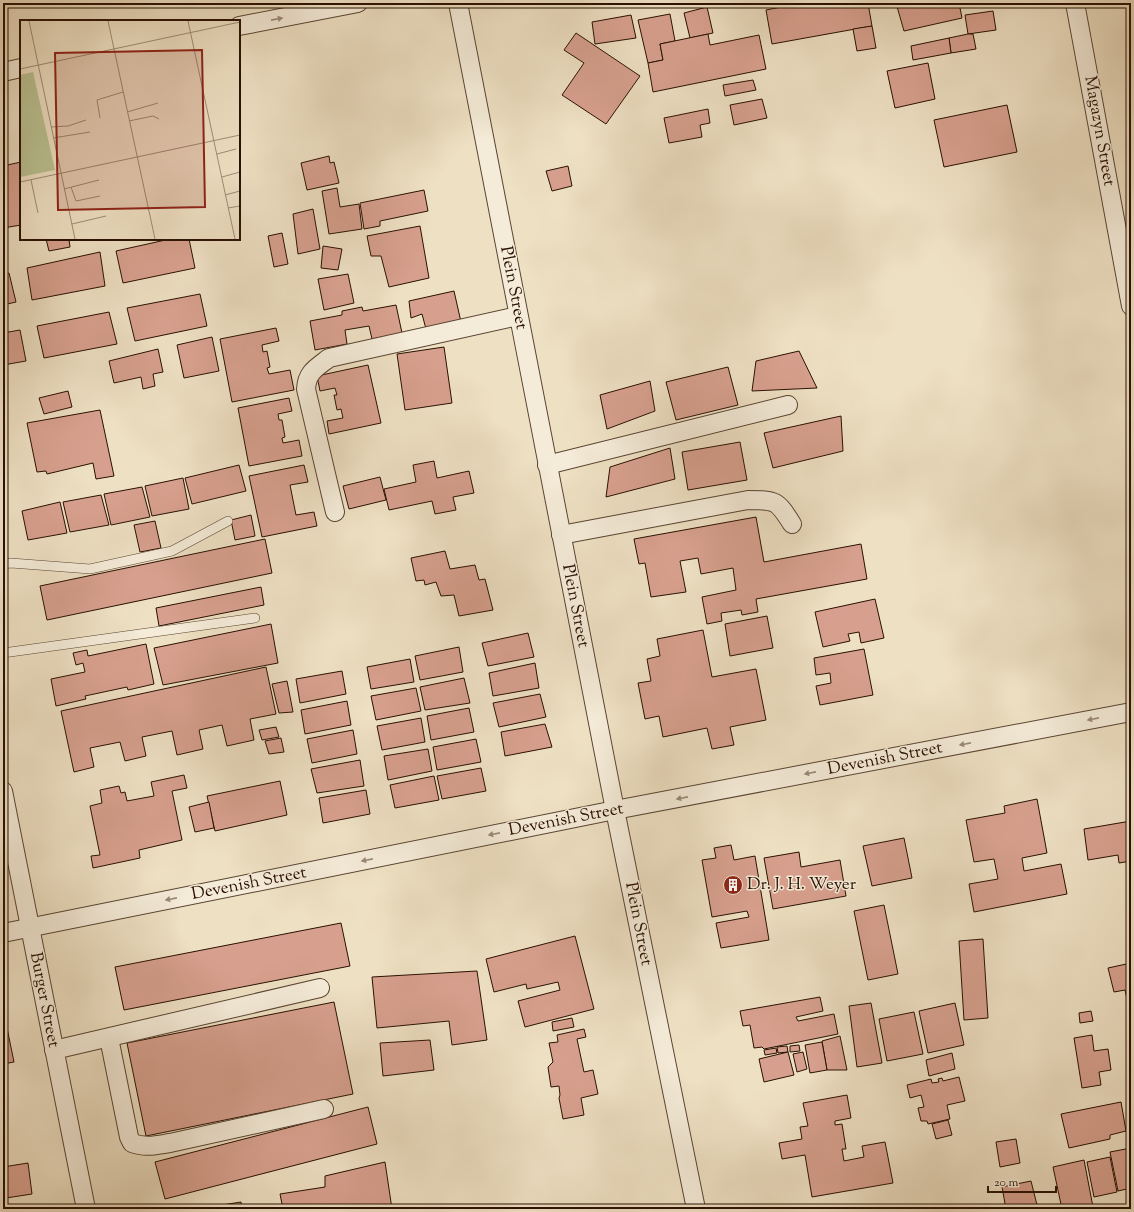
<svg xmlns="http://www.w3.org/2000/svg" width="1134" height="1212" viewBox="0 0 1134 1212" font-family="'Sorts Mill Goudy',serif">
  <style>
    .building { fill: #d7a08e; stroke: #291002 }
    .lines { fill: none; stroke-linecap: round; stroke-linejoin: round }
    .service-casing { stroke: #5a4432; stroke-width: 10 }
    .minor-casing { stroke: #5a4432; stroke-width: 20 }
    .service { stroke: #f4ebd8; stroke-width: 9 }
    .minor { stroke: #f4ebd8; stroke-width: 18 }
    .oneway { fill: #998878 }
    .labels { text-anchor: middle; dominant-baseline: central; stroke-width: 3; stroke-linejoin: round; paint-order: stroke }
    .street-label { font-size: 17px; fill: #291002; stroke: #f4ebd8 }
    .poi-label { font-size: 17px; fill: #291002; stroke: #f4ebd8; text-anchor: start }
    .inset-road { fill: none; stroke: #9f8d76; stroke-width: 1 }
    .view { fill: #8f2418; fill-opacity: 0.15; stroke: #8f2418; stroke-width: 2 }
    .inset-edge { fill: none; stroke: #291002; stroke-width: 2 }
  </style>
  <rect width="100%" height="100%" fill="#eee0c3"/>
  <filter id="stains"><feTurbulence type="fractalNoise" baseFrequency=".005" numOctaves="4"/><feColorMatrix values="0 0 0 0 .2 0 0 0 0 .09 0 0 0 0 .02 0 0 0 .5 -.17"/></filter>
  <radialGradient id="worn" r=".72"><stop offset=".6" stop-color="#630" stop-opacity="0"/><stop offset="1" stop-color="#630" stop-opacity=".3"/></radialGradient>
  <g class="building">
    <polygon points="767,3 783,3 768,6"/>
    <polygon points="801,3 868,3 872,26 772,44 766,10"/>
    <polygon points="896,3 959,3 962,18 904,31"/>
    <polygon points="707,7 713,33 690,38 684,13"/>
    <polygon points="993,11 996,30 968,34 965,15"/>
    <polygon points="670,14 675,41 660,44 663,60 648,63 638,20"/>
    <polygon points="631,15 636,38 595,44 592,22"/>
    <polygon points="872,26 876,48 857,51 853,29"/>
    <polygon points="576,33 640,76 606,124 562,95 584,63 564,50"/>
    <polygon points="708,34 710,45 759,35 766,69 653,92 648,63 663,60 660,44"/>
    <polygon points="968,34 973,34 976,49 951,53 949,38"/>
    <polygon points="949,38 951,53 913,60 911,46"/>
    <polygon points="928,63 935,99 895,108 887,71"/>
    <polygon points="753,80 756,90 725,96 723,85"/>
    <polygon points="762,99 767,118 734,125 730,105"/>
    <polygon points="1007,105 1017,152 944,167 934,120"/>
    <polygon points="708,109 710,123 700,125 702,137 669,143 664,118"/>
    <polygon points="329,156 330,163 334,162 339,183 307,190 301,163"/>
    <polygon points="21,162 21,225 3,228 3,166"/>
    <polygon points="568,166 572,186 552,191 546,171"/>
    <polygon points="337,188 340,207 359,204 362,229 329,234 322,191"/>
    <polygon points="424,190 428,211 380,221 380,226 364,229 360,203"/>
    <polygon points="313,209 320,249 298,254 293,214"/>
    <polygon points="420,226 429,278 389,287 381,256 371,256 367,236"/>
    <polygon points="282,233 288,264 274,267 268,236"/>
    <polygon points="46,239 69,239 70,247 49,251"/>
    <polygon points="170,239 189,239 195,268 123,283 116,251"/>
    <polygon points="323,246 342,249 338,270 321,268"/>
    <polygon points="100,252 105,286 32,300 27,268"/>
    <polygon points="9,273 16,302 3,305 3,274"/>
    <polygon points="348,274 354,303 324,310 318,279"/>
    <polygon points="454,291 461,322 426,329 422,314 411,318 409,301"/>
    <polygon points="200,294 207,326 135,341 127,308"/>
    <polygon points="396,305 402,333 372,339 369,326 345,330 347,344 315,350 310,321 342,315 342,311 362,307 363,311"/>
    <polygon points="109,312 117,344 44,358 37,326"/>
    <polygon points="276,328 279,341 262,345 263,352 267,351 270,367 267,368 269,374 290,370 294,390 232,402 220,339"/>
    <polygon points="20,330 26,361 3,365 3,333"/>
    <polygon points="212,337 219,371 184,378 177,345"/>
    <polygon points="444,347 452,403 405,410 397,354"/>
    <polygon points="158,349 163,372 153,374 155,386 143,389 141,377 114,383 109,361"/>
    <polygon points="799,351 817,388 752,391 756,361"/>
    <polygon points="368,365 381,423 329,434 327,421 343,418 341,409 337,410 334,395 337,395 335,388 320,391 317,376"/>
    <polygon points="728,367 738,405 676,420 666,382"/>
    <polygon points="650,381 655,411 607,429 600,395"/>
    <polygon points="68,391 72,407 44,414 39,398"/>
    <polygon points="289,398 292,411 278,414 279,420 282,420 285,437 282,438 283,443 299,440 302,456 249,466 238,408"/>
    <polygon points="100,410 114,476 96,479 93,463 47,474 46,471 37,472 27,423"/>
    <polygon points="841,416 843,451 773,468 764,433"/>
    <polygon points="740,442 747,480 688,490 682,452"/>
    <polygon points="670,448 675,479 606,497 610,467"/>
    <polygon points="434,461 437,478 469,471 474,493 453,497 456,510 435,514 432,501 389,510 384,489 416,482 413,465"/>
    <polygon points="239,465 246,491 192,504 185,478"/>
    <polygon points="304,465 308,482 290,485 296,515 314,512 317,526 262,537 249,476"/>
    <polygon points="380,477 386,500 349,509 343,486"/>
    <polygon points="183,478 189,509 152,516 145,486"/>
    <polygon points="142,487 150,517 111,525 104,494"/>
    <polygon points="101,495 109,525 70,532 63,502"/>
    <polygon points="60,502 67,533 28,540 22,511"/>
    <polygon points="251,515 255,536 235,540 231,520"/>
    <polygon points="756,517 764,562 861,544 867,579 756,599 758,612 742,615 741,610 721,613 722,621 707,624 702,597 736,590 733,568 701,574 698,558 680,561 686,592 651,597 645,563 639,564 634,539"/>
    <polygon points="155,521 161,548 140,552 134,525"/>
    <polygon points="265,539 272,573 47,620 40,586"/>
    <polygon points="445,551 450,569 475,565 479,580 485,579 493,610 459,616 454,595 441,596 436,582 425,585 424,580 416,581 411,558"/>
    <polygon points="261,587 264,605 159,626 156,608"/>
    <polygon points="875,599 884,638 861,643 859,632 848,634 850,641 823,647 815,612"/>
    <polygon points="767,616 773,648 730,656 725,624"/>
    <polygon points="271,624 278,663 163,685 154,648"/>
    <polygon points="703,630 712,677 756,669 766,720 730,727 734,745 712,749 707,728 663,737 659,716 645,719 638,683 651,681 647,659 660,656 657,639"/>
    <polygon points="528,633 534,657 488,666 482,643"/>
    <polygon points="146,644 154,684 128,690 127,687 85,696 86,699 56,706 51,679 85,672 83,663 76,665 73,653 87,650 88,656"/>
    <polygon points="459,647 463,672 420,680 415,656"/>
    <polygon points="864,649 873,695 820,705 816,686 831,683 830,673 816,675 814,658"/>
    <polygon points="410,659 414,682 371,689 367,667"/>
    <polygon points="535,663 539,688 493,696 489,673"/>
    <polygon points="266,667 276,714 250,719 254,740 227,746 222,725 199,730 203,749 177,755 172,731 142,737 146,756 125,761 120,742 90,748 94,767 74,772 61,711"/>
    <polygon points="342,671 346,694 300,703 296,679"/>
    <polygon points="464,678 470,703 425,710 420,687"/>
    <polygon points="287,681 293,712 279,713 272,684"/>
    <polygon points="416,688 421,711 376,720 371,696"/>
    <polygon points="540,694 546,717 499,727 493,703"/>
    <polygon points="347,701 351,725 305,734 301,710"/>
    <polygon points="469,708 474,732 431,740 427,716"/>
    <polygon points="421,718 425,742 382,750 377,726"/>
    <polygon points="545,724 552,747 505,756 501,732"/>
    <polygon points="276,727 279,737 262,740 259,730"/>
    <polygon points="353,730 357,754 312,763 307,739"/>
    <polygon points="281,738 284,752 269,754 265,741"/>
    <polygon points="476,739 481,762 437,770 433,747"/>
    <polygon points="428,749 432,771 388,780 384,756"/>
    <polygon points="360,760 364,786 317,793 311,769"/>
    <polygon points="481,768 486,791 442,799 437,776"/>
    <polygon points="184,775 187,788 172,791 182,840 139,850 140,858 93,868 91,856 100,855 90,806 102,803 100,790 119,786 121,793 125,792 127,801 154,796 151,782"/>
    <polygon points="434,776 439,800 395,808 390,785"/>
    <polygon points="280,781 287,815 215,831 207,796"/>
    <polygon points="366,790 370,814 323,823 319,798"/>
    <polygon points="1037,799 1047,853 1022,858 1024,871 1061,864 1067,894 974,912 969,884 998,879 994,859 974,862 966,820 1005,813 1004,806"/>
    <polygon points="209,802 214,828 195,832 189,807"/>
    <polygon points="1131,821 1131,861 1119,863 1118,855 1088,860 1084,829"/>
    <polygon points="904,838 912,878 872,886 863,846"/>
    <polygon points="731,845 734,860 755,856 769,940 721,948 716,923 749,917 747,911 712,917 702,860 716,858 714,848"/>
    <polygon points="799,852 801,867 840,860 846,896 773,909 764,858"/>
    <polygon points="884,905 898,974 868,980 854,911"/>
    <polygon points="341,923 350,966 124,1010 115,967"/>
    <polygon points="575,936 594,1009 525,1027 518,1001 560,990 558,982 527,989 526,984 494,992 486,959"/>
    <polygon points="983,939 988,1018 964,1020 959,941"/>
    <polygon points="1131,963 1131,998 1127,999 1125,990 1114,992 1108,968"/>
    <polygon points="477,971 487,1040 452,1045 449,1021 377,1028 372,977"/>
    <polygon points="820,997 823,1011 796,1017 798,1021 834,1014 838,1034 764,1049 762,1047 754,1048 750,1025 743,1026 740,1011"/>
    <polygon points="334,1002 353,1094 146,1136 127,1043"/>
    <polygon points="871,1003 882,1063 857,1067 849,1006"/>
    <polygon points="955,1003 964,1045 928,1053 919,1011"/>
    <polygon points="1091,1011 1093,1021 1080,1023 1079,1013"/>
    <polygon points="914,1012 923,1054 887,1061 879,1019"/>
    <polygon points="572,1018 574,1027 553,1031 552,1022"/>
    <polygon points="7,1028 14,1062 3,1064 3,1029"/>
    <polygon points="584,1029 586,1037 577,1039 584,1072 593,1070 598,1094 581,1098 584,1115 563,1119 559,1098 560,1095 559,1086 551,1087 548,1067 553,1062 549,1043 558,1042 557,1035"/>
    <polygon points="1092,1035 1094,1051 1108,1049 1111,1070 1099,1072 1101,1085 1082,1088 1074,1038"/>
    <polygon points="840,1036 847,1070 827,1070 822,1041"/>
    <polygon points="430,1040 434,1070 383,1076 380,1043"/>
    <polygon points="822,1042 827,1070 810,1073 805,1045"/>
    <polygon points="799,1045 800,1051 790,1052 790,1046"/>
    <polygon points="787,1046 788,1052 778,1053 777,1047"/>
    <polygon points="776,1048 777,1053 765,1055 764,1050"/>
    <polygon points="788,1052 794,1075 764,1082 759,1059"/>
    <polygon points="803,1052 807,1069 797,1072 793,1054"/>
    <polygon points="952,1053 955,1069 929,1076 926,1060"/>
    <polygon points="959,1077 965,1101 947,1105 950,1119 928,1124 927,1121 921,1121 918,1108 924,1107 921,1095 910,1098 907,1085 931,1079 932,1083 939,1082 938,1079 942,1078 943,1081"/>
    <polygon points="847,1095 851,1118 835,1121 835,1125 842,1124 846,1149 842,1149 844,1161 864,1157 862,1146 885,1142 893,1183 812,1197 805,1155 782,1159 779,1143 802,1139 800,1127 808,1126 803,1103"/>
    <polygon points="1121,1102 1126,1131 1110,1135 1110,1139 1069,1148 1061,1114"/>
    <polygon points="368,1107 377,1144 165,1199 155,1162"/>
    <polygon points="948,1120 952,1135 936,1139 932,1124"/>
    <polygon points="1016,1139 1020,1163 1000,1167 996,1142"/>
    <polygon points="1131,1148 1131,1188 1118,1191 1110,1152"/>
    <polygon points="1110,1157 1117,1192 1094,1197 1087,1162"/>
    <polygon points="1084,1160 1093,1207 1062,1209 1053,1167"/>
    <polygon points="385,1162 392,1209 283,1209 280,1194 325,1187 325,1176"/>
    <polygon points="28,1163 32,1194 6,1198 8,1209 3,1209 3,1167"/>
    <polygon points="1031,1181 1038,1209 1006,1209 1002,1187"/>
    <polygon points="241,1202 242,1209 197,1209"/>
  </g>
  <g class="lines">
    <defs>
      <g id="service">
        <polyline points="3,564 11,563 90,569 172,551 228,521"/>
        <polyline points="3,653 255,618"/>
      </g>
      <g id="minor">
        <polyline points="458,3 615,810 696,1209"/>
        <polyline points="1075,3 1131,306"/>
        <polyline points="239,26 358,3"/>
        <polyline points="3,72 21,68"/>
        <polyline points="547,465 788,405"/>
        <path d="M335,512L306,389C307,372 316,368 329,358L518,316"/>
        <path d="M561,535L748,500C776,500 777,500 792,524"/>
        <polyline points="3,791 86,1209"/>
        <polyline points="3,933 615,810 1131,712"/>
        <path d="M109,1038L129,1137L132,1143C145,1148 157,1145 170,1143L324,1109"/>
        <polyline points="54,1050 320,988"/>
      </g>
    </defs>
    <use href="#service" class="service-casing"/>
    <use href="#minor" class="minor-casing"/>
    <use href="#service" class="service"/>
    <use href="#minor" class="minor"/>
  </g>
  <defs><path id="oneway-solid" d="M-6-.8H1V-3.2L6.5 0L1 3.2V.8H-6Z"/></defs>
  <g class="oneway">
    <use href="#oneway-solid" transform="translate(277 19) rotate(-11)"/>
    <use href="#oneway-solid" transform="translate(1093 719) rotate(169)"/>
    <use href="#oneway-solid" transform="translate(965 744) rotate(169)"/>
    <use href="#oneway-solid" transform="translate(810 773) rotate(169)"/>
    <use href="#oneway-solid" transform="translate(682 798) rotate(169)"/>
    <use href="#oneway-solid" transform="translate(494 834) rotate(169)"/>
    <use href="#oneway-solid" transform="translate(367 860) rotate(169)"/>
    <use href="#oneway-solid" transform="translate(171 899) rotate(169)"/>
  </g>
  <defs>
    <symbol id="building-disc" viewBox="-11 -11 22 22"><circle r="9.5" fill="#8f2418" stroke="#f4ebd8"/><path d="M-4-6H4V6H1V3H-1V6H-4ZM-2.5-4.3h1.7v1.8h-1.7ZM.8-4.3h1.7v1.8H.8ZM-2.5-1h1.7V.8h-1.7ZM.8-1h1.7V.8H.8Z" fill="#fff"/></symbol>
  </defs>
  <g fill-rule="evenodd">
    <use href="#building-disc" x="722" y="874" width="22" height="22"/>
  </g>
  <g class="labels">
    <g class="street-label">
      <text transform="translate(1099 131) rotate(80)">Magazyn Street</text>
      <text transform="translate(513 288) rotate(79)">Plein Street</text>
      <text transform="translate(575 606) rotate(79)">Plein Street</text>
      <text transform="translate(885 759) rotate(-11)">Devenish Street</text>
      <text transform="translate(566 820) rotate(-11)">Devenish Street</text>
      <text transform="translate(249 884) rotate(-11)">Devenish Street</text>
      <text transform="translate(638 924) rotate(79)">Plein Street</text>
      <text transform="translate(44 1000) rotate(79)">Burger Street</text>
    </g>
    <g class="poi-label">
      <text x="747" y="885">Dr. J. H. Weyer</text>
    </g>
  </g>
  <g transform="translate(20 20)">
    <rect width="220" height="220" fill="#eee0c3"/>
    <path d="M13,52L35,150L0,157V55Z" fill="#bac293"/>
    <path class="inset-road" d="M9,1L55,219M88,1L135,219M168,1L215,219M0,49L220,2M107,92L138,83M80,98L77,80L103,72M109,101L133,96L139,99M31,107L48,106L66,100M33,118L70,112M197,134L216,129M202,157L220,152M11,160L18,193M0,162L220,115M51,167L56,181L80,176M44,169L79,160M205,175L220,171M208,188L220,186M52,204L86,196"/>
    <path class="view" d="M182,30L185,187L38,190L35,33Z"/>
    <rect width="220" height="220" class="inset-edge"/>
  </g>
  <rect width="1134" height="1212" fill="none" stroke="#eee0c3" stroke-width="16"/>
  <rect x="4" y="4" width="1126" height="1204" fill="none" stroke="#291002" stroke-width="2"/>
  <rect x="8" y="8" width="1118" height="1196" fill="none" stroke="#291002"/>
  <path d="M988 1186v6h68v-6" fill="none" stroke="#291002" stroke-width="2"/>
  <text x="994" y="1186" font-size="12" fill="#291002" stroke="#f4ebd8" stroke-width="3" paint-order="stroke">20 m</text>
  <rect width="100%" height="100%" filter="url(#stains)"/>
  <rect width="100%" height="100%" fill="url(#worn)"/>
</svg>
